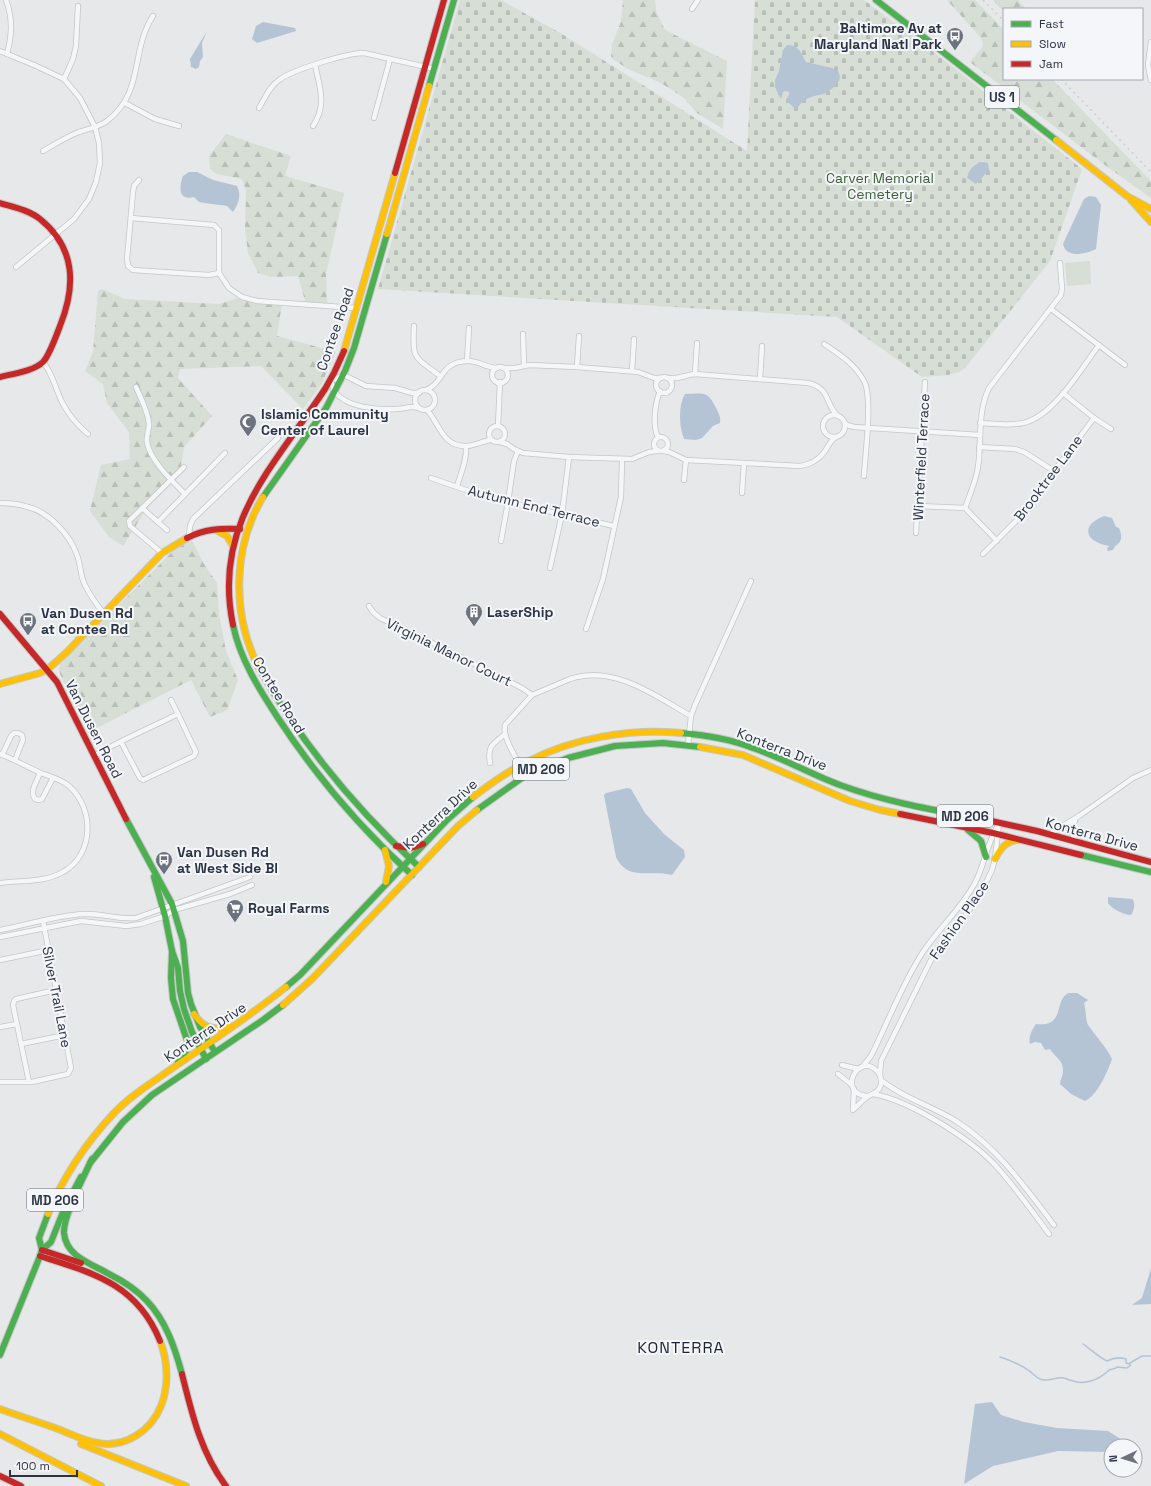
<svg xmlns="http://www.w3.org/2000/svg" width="1151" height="1486" viewBox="0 0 1151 1486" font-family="'Space Grotesk',sans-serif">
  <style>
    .green { fill: #d6ded6 }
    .forest { fill: url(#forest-firs) }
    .cemetery { fill: url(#cemetery-stones) }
    .water { fill: #b4c4d5 }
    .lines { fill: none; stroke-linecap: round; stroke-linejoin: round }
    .stream { stroke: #b4c4d5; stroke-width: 1.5 }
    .street-casing { stroke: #c4c6c8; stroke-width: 6 }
    .fast-casing { stroke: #c4c6c8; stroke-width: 8 }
    .slow-casing { stroke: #c4c6c8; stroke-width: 8 }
    .jam-casing { stroke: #c4c6c8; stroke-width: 8 }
    .street { stroke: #f5f6f7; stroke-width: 4.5 }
    .fast { stroke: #4caf50; stroke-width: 6 }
    .slow { stroke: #ffc107; stroke-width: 6 }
    .jam { stroke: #c62828; stroke-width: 6 }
    .rail { stroke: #cecfd2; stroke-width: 1.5; stroke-dasharray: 2 4; stroke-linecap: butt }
    .labels { text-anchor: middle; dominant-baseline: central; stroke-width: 4; stroke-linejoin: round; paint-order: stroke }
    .shield { fill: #f4f6f9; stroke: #676e7b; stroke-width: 1 }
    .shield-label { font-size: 13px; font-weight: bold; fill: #2b3445 }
    .poi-label { font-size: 14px; font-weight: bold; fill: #2b3445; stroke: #f4f6f9; text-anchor: start }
    .park-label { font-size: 14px; fill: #3f6138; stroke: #f4f6f9 }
    .street-label { font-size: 14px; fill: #2b3445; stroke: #f4f6f9 }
    .quarter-label { font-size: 16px; letter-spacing: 1px; fill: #1d2536; stroke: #f4f6f9 }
  </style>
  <defs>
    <pattern id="forest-firs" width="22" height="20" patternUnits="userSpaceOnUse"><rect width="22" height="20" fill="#d6ded6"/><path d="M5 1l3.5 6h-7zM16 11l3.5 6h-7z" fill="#b8bfb9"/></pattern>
    <pattern id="cemetery-stones" width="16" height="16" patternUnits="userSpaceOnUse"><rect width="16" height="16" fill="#d6ded6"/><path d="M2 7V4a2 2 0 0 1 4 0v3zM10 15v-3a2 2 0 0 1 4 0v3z" fill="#b8bfb9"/></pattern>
  </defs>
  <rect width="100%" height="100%" fill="#e6e8ea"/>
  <polygon class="green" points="1090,261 1091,284 1067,286 1065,263"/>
  <g class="forest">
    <polygon points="623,0 655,0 656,11 665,30 727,61 723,129 697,113 684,98 661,83 628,69 611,58 612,44 621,22"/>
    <polygon points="947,0 975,0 1004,30 1004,79 1052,79 1151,181 1151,198 1102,163 970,62 983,46 982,39"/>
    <polygon points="993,0 1018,0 1026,9 1004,9 1004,12"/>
    <polygon points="226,134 291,156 285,176 344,193 326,274 327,306 306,304 298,276 271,277 258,273 248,253 245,228 246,190 242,179 217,174 210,169 209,156"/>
    <polygon points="102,289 125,299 219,304 242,297 282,303 277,336 336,352 321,385 303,409 261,366 180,369 178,378 212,416 184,447 179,476 147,508 123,546 109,537 90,511 101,465 130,459 129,432 107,403 103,384 85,371 93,352 98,291"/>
    <polygon points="191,539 204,564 217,583 219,614 226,651 238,680 227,710 210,717 191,680 89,732 60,674 59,669 60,664 172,552 181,545"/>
  </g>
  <polygon class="cemetery" points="460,0 501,0 562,34 747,151 755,0 864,0 930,49 1082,169 1050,261 965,368 959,372 948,375 922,377 837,317 378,289"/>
  <g class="water">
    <polygon points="263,22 295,28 296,31 257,43 252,39 256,26"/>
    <polygon points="207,31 202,43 203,57 200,61 199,67 196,69 191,67 190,59"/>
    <path d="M787,45C799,45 801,53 806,62L832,68L838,71L840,77L839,81L833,88L824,94L814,96L804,100L796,109L794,108L786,100L789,95V92L785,91L783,92L781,99L775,87V80L779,71L783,50Z"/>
    <path d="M983,162L988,163L989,170L976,184L967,178C969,169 974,164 983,162Z"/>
    <path d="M189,172H197L213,180L237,186C242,196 238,204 233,212L227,206L205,203L199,202L194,197C178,201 179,187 183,176Z"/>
    <path d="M1089,196L1096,197L1101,205L1096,249C1086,254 1066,259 1063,244L1084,199Z"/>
    <path d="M685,394C704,394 707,390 716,408C719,414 721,417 720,423L713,426L702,438L696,440L684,439C679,426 678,406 685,394Z"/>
    <path d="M1104,516L1112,518L1116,527L1119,528C1122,535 1123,542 1115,546L1113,550L1108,551L1107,549L1109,546C1086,542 1079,526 1104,516Z"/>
    <path d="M627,788L631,789L645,813L665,835L684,850L685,857L672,875C650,869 628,882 616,857L604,795L606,793Z"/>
    <path d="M1108,897L1132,899C1136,902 1134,911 1131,915C1124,915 1112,909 1108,903Z"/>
    <path d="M1069,993H1077L1088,1000L1084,1003C1086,1010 1086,1022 1088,1025C1096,1037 1106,1046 1112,1059C1108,1071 1097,1096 1085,1101L1071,1094L1060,1084C1060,1080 1063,1076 1063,1071C1064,1061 1055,1057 1050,1049L1045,1050L1041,1043L1035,1042L1030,1044C1028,1037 1032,1030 1036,1024C1040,1024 1045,1025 1049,1023C1063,1017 1056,998 1069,993Z"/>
    <polygon points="1151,1268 1151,1304 1132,1305 1142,1298"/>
    <polygon points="992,1402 1001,1415 1024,1422 1057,1428 1108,1431 1124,1441 1125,1446 1111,1446 1111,1452 1058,1451 993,1466 964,1484 975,1404"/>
  </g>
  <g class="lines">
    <g class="stream">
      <path d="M1083,1344C1092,1350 1098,1357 1107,1361C1113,1358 1120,1357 1126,1359V1363L1129,1364"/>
      <path d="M1000,1357C1010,1360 1019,1364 1028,1370C1032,1372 1035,1377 1040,1379C1048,1383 1056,1376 1064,1378C1066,1378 1068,1380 1070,1380C1084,1386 1099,1380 1109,1370L1116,1368L1117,1367L1127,1368L1130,1366V1363L1142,1356H1151"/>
    </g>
    <defs>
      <g id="street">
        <path d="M6,0C13,19 12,35 7,54"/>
        <polyline points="692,9 698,0"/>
        <polyline points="1151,42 1148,65 1151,80"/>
        <polyline points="0,51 34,65 64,79 80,98 95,127 99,143 100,163 96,182 89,199 74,219 16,267"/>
        <polyline points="64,79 73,59 76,46 78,6"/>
        <polyline points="125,103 155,119 179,126"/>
        <path d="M259,108C265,98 269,87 279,80C292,70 347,53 364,53L435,69"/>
        <polyline points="374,118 390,59"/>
        <path d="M313,126C327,105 320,88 315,65"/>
        <path d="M43,151C55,144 66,137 79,132C88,129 99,127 107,121C145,92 130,51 153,16"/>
        <polyline points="139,180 134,186 133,192 127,259 128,266 133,270 209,275 219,273"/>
        <polyline points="131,218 214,225 219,230 219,273 229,288 242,297 257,301 356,308"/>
        <polyline points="1051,309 1125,365"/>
        <path d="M414,326C412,360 414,356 440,376"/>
        <polyline points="523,334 524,365"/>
        <path d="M824,344C839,354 855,364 864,381C873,397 865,456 864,476"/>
        <polyline points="467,361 469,328"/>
        <path d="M43,362C53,374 55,388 62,402C68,414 77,425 88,434"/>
        <polyline points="577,367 579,336"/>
        <circle cx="500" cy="375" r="8"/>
        <polyline points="505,368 515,368 529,365 577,367 638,372 654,378 661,378"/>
        <polyline points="632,371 634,339"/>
        <polyline points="695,374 697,343"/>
        <circle cx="664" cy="385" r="8"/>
        <path d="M667,378C677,380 685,375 695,374L808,383C831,388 825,405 838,416"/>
        <polyline points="760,379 762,346"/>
        <path d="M136,387C141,399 148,411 149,424C149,430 146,437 147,442C149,459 173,482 185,494"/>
        <circle cx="425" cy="400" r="10"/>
        <path d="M426,390C444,383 440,362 467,361C478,360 486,368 497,368"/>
        <polyline points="1063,393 1094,418 1111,429"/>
        <path d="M418,408C411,405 404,409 397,409C379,410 347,408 335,392C333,389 332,384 331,381L344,375L366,386L395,388L412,393H419"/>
        <path d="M427,410C440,424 442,447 467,446C476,445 483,441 491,440"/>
        <circle cx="834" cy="426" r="11"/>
        <polyline points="845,423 847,425 854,427 980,435"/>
        <path d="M980,423C995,424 1009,426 1023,423C1053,417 1081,369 1099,345"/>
        <polyline points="498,426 500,382"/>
        <circle cx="497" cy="434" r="8"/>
        <circle cx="661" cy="444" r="7"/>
        <path d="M658,437C652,426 655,403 660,391"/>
        <polyline points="500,442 507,444 514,449 523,453 569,457 632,459 649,452 657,451"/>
        <polyline points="979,447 1015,449 1024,452 1054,471"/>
        <path d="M664,451L669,452L686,460L800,466C813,464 822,458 828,446C831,442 832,439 836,437"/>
        <polyline points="431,478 489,498 614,526"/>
        <polyline points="684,480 686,460"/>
        <path d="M457,486C461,473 467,460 466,446"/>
        <polyline points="742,493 744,463"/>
        <path d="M0,503C9,503 19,504 28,507C49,512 70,535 77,555C81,565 80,576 85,585C90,596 97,605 104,614"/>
        <polyline points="918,506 965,508 997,541"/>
        <polyline points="142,508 167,530"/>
        <path d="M965,508C970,494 976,481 978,467C982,440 977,413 989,388L1061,295L1062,288L1060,263"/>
        <polyline points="158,522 225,453"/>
        <polyline points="916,533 925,382"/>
        <polyline points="189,535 190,526 193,519 278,438"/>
        <polyline points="501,541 508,502 514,461 518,451"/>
        <polyline points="162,553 130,526 129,521 184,467"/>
        <polyline points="983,554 1026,511 1054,471 1094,418"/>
        <polyline points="550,568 562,514 569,457"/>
        <polyline points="369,606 373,612 380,618 443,648 522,688 532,695"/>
        <polyline points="586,629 603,579 621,497 622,460"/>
        <polyline points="171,700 178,714"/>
        <polyline points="688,745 691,716 695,705 751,581"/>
        <path d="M0,754C14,759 27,767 41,773C51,777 61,779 69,786C95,809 94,855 63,872C44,883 21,880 0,883"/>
        <polyline points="2,755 11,736 14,733 18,733 22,735 23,740 15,760"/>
        <path d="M94,756C121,740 150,728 178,714L196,752L194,756L143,780L140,778L121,742"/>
        <path d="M490,763C487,746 493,744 505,734"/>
        <path d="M40,773C37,781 29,792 35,799L39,800L42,799L53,778"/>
        <path d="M526,775C519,762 502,739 505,725L532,695L570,679C614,664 655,696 691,716"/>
        <path d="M1075,821C1069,829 1072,835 1077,842"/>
        <polyline points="1048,835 1079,816 1133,778 1151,770"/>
        <path d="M0,930C26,925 58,915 84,914C102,913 118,920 136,918L250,877"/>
        <polyline points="0,937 81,921 126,926 141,924 165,916 174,910 230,894 252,885"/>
        <polyline points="0,960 49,950"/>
        <polyline points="0,1027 17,1024"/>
        <polyline points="21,1044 65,1035"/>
        <polyline points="842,1065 858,1069"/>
        <path d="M862,1067L871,1056C888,1022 902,984 923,952C939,928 961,909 975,883C985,864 987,842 999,824"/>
        <polyline points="838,1074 852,1085"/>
        <polyline points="880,1075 881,1061 931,960 961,922 983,889 992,870 995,859 999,822"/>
        <path d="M881,1080C903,1098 932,1106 956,1121C997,1147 1025,1187 1054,1225"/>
        <polyline points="0,1082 32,1082 68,1074 71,1068 43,921"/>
        <polyline points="29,1082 13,1005 14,1001 16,999 56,990"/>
        <path d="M854,1089L853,1110C858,1105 862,1101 867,1097C873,1093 878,1093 881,1085C882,1080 880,1074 877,1071C858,1051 836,1095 868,1096"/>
        <path d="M873,1094C909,1100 971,1139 996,1166C1015,1187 1032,1211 1049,1234"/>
      </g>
      <g id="fast">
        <polyline points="876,0 1056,140"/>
        <polyline points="429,86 454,0"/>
        <polyline points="263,497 326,408 345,371 354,348 387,234"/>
        <path d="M233,625C240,659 259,689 278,718C316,776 360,828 412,875"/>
        <path d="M259,668C301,743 356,809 419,867"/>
        <path d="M681,733C706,735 730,739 753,748C783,758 810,774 840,785C886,802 934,810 982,819"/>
        <polyline points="477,810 526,775 568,758 615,746 663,743 700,747"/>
        <polyline points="126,819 172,904 183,941 188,993 191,1004 200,1027 215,1052"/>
        <polyline points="968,830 981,841 986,857"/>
        <polyline points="1081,855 1151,872"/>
        <polyline points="154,877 165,916 172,951 178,968 180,991 184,1009 192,1032 206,1059"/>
        <polyline points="172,951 171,978 173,999 188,1043 186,1051 178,1062"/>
        <polyline points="286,987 300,975 447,820 473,797"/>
        <path d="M92,1159C84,1176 63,1216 64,1233C66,1257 92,1264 109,1274C123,1281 136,1289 147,1301C166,1321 175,1348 182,1374"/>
        <polyline points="90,1163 123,1122 152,1095 263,1020 283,1005"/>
        <polyline points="42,1250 51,1242 65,1207 81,1177"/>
        <polyline points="0,1355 40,1256 42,1250 39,1238 48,1214"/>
      </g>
      <g id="slow">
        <polyline points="1056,140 1127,196 1151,209"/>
        <polyline points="1131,200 1151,222"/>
        <polyline points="387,234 429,86"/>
        <polyline points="344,351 395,173"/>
        <polyline points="216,530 227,536 233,546"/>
        <path d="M259,668C232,616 232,548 263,497"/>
        <polyline points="0,684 40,673 48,669 67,652 162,553 187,538"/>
        <polyline points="700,747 743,755 850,801 880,810 900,814"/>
        <path d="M473,797C490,784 508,771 527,762C572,738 631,728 681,733"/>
        <polyline points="385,850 389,866 386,882"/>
        <path d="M995,859C1000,849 1006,841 1018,840"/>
        <polyline points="283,1005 313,978 458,826 477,810"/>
        <path d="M194,1014C205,1030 214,1030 232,1026"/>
        <path d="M48,1214C64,1175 85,1144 114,1113C132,1094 156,1080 177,1065C214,1040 251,1015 286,987"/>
        <path d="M0,1409C19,1416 39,1422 58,1429C71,1434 84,1441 98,1443C125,1448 151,1431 161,1406C169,1386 168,1361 160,1341"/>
        <polyline points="0,1434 101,1486"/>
        <polyline points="81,1444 186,1486"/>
      </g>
      <g id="jam">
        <polyline points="395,173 444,0"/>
        <path d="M0,203C13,207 29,210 40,219C76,248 76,286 60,326C57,334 49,356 43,362C34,371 12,374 0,377"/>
        <path d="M187,538C204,529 221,528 240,529"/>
        <polyline points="0,614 57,682 126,819"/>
        <path d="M233,625C212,524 274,466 325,389L334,373L344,351"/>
        <polyline points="900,814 993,833 1081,855"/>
        <polyline points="982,819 1037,831 1151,862"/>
        <polyline points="396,846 411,848 423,844"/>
        <polyline points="42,1250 81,1263"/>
        <path d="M40,1256C93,1273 137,1284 160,1341"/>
        <path d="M182,1374C192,1414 201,1453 226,1486"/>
        <polyline points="0,1476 21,1486"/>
      </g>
    </defs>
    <use href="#street" class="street-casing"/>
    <use href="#fast" class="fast-casing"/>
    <use href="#slow" class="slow-casing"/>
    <use href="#jam" class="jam-casing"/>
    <use href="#street" class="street"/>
    <use href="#fast" class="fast"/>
    <use href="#slow" class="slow"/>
    <use href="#jam" class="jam"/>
    <g class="rail">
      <polyline points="983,0 1004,21"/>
      <polyline points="1061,79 1151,172"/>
    </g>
  </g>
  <defs>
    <symbol id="bus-pin" viewBox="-11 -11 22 30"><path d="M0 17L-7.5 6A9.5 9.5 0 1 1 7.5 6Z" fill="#6c737f" stroke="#f4f6f9"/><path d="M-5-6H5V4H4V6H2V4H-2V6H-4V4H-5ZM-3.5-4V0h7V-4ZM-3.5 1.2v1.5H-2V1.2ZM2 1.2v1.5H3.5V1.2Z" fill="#fff"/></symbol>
    <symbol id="mosque-pin" viewBox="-11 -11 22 30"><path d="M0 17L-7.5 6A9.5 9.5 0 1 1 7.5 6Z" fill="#6c737f" stroke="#f4f6f9"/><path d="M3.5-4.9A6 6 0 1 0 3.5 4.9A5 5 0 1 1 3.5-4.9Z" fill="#fff"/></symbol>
    <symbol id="building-pin" viewBox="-11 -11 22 30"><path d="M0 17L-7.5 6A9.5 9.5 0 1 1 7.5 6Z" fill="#6c737f" stroke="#f4f6f9"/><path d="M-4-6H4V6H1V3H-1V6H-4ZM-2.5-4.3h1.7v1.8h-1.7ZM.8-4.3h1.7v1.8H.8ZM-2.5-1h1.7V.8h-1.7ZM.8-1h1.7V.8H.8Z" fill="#fff"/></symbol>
    <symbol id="supermarket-pin" viewBox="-11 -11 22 30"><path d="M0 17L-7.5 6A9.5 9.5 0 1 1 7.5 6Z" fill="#6c737f" stroke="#f4f6f9"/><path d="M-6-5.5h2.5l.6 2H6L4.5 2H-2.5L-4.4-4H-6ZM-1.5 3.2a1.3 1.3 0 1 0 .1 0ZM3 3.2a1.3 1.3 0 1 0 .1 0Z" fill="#fff"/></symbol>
  </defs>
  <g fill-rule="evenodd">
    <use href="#bus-pin" x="945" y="26" width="20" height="27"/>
    <use href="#mosque-pin" x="238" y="412" width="20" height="27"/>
    <use href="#building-pin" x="464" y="602" width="20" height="27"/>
    <use href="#bus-pin" x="18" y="611" width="20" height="27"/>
    <use href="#bus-pin" x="154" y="850" width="20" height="27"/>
    <use href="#supermarket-pin" x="225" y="898" width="20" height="27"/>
  </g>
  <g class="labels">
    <g class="shield">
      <rect x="985" y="86" width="34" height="22" rx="3"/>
      <rect x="513" y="758" width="56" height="22" rx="3"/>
      <rect x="937" y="805" width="56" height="22" rx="3"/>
      <rect x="27" y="1189" width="56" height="22" rx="3"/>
    </g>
    <g class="shield-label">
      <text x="1002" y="97">US 1</text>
      <text x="541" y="769">MD 206</text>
      <text x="965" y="816">MD 206</text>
      <text x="55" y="1200">MD 206</text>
    </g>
    <g class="poi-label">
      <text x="942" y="28" text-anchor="end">Baltimore Av at<tspan x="942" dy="16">Maryland Natl Park</tspan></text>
      <text x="261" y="414">Islamic Community<tspan x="261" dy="16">Center of Laurel</tspan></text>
      <text x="487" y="612">LaserShip</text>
      <text x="41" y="613">Van Dusen Rd<tspan x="41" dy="16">at Contee Rd</tspan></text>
      <text x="177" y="852">Van Dusen Rd<tspan x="177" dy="16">at West Side Bl</tspan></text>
      <text x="248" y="908">Royal Farms</text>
    </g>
    <g class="park-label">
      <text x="880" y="178">Carver Memorial<tspan x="880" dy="16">Cemetery</tspan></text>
    </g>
    <g class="street-label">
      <text transform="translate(335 329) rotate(-71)">Contee Road</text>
      <text transform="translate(921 457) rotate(-87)">Winterfield Terrace</text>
      <text transform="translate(1048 478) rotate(-53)">Brooktree Lane</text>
      <text transform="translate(534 506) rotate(14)">Autumn End Terrace</text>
      <text transform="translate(449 652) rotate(26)">Virginia Manor Court</text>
      <text transform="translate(279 695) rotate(59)">Contee Road</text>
      <text transform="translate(94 729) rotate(63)">Van Dusen Road</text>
      <text transform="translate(782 749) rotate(21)">Konterra Drive</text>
      <text transform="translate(440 814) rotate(-43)">Konterra Drive</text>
      <text transform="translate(1092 834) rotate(15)">Konterra Drive</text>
      <text transform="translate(959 920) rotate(-55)">Fashion Place</text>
      <text transform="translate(57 997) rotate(79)">Silver Trail Lane</text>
      <text transform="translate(205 1032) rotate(-34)">Konterra Drive</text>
    </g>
    <g class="quarter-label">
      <text x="681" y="1347">KONTERRA</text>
    </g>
  </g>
  <rect x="1003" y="8" width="140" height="72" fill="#f4f6f9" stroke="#a4a8b1"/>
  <rect x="1011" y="21" width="20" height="6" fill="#4caf50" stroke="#a4a8b1"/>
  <text x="1039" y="28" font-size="12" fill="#2b3445">Fast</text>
  <rect x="1011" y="41" width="20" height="6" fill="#ffc107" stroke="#a4a8b1"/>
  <text x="1039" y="48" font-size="12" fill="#2b3445">Slow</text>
  <rect x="1011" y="61" width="20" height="6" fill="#c62828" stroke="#a4a8b1"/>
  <text x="1039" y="68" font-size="12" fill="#2b3445">Jam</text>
  <g transform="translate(1123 1458) rotate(266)"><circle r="19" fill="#f4f6f9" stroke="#a4a8b1"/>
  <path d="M0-3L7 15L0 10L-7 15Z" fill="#6c737f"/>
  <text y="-6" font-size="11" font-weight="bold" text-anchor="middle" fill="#2b3445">N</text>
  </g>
  <path d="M10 1470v6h67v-6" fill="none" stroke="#2b3445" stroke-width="2"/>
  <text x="16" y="1470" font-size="12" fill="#2b3445" stroke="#f4f6f9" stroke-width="3" paint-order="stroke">100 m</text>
</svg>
